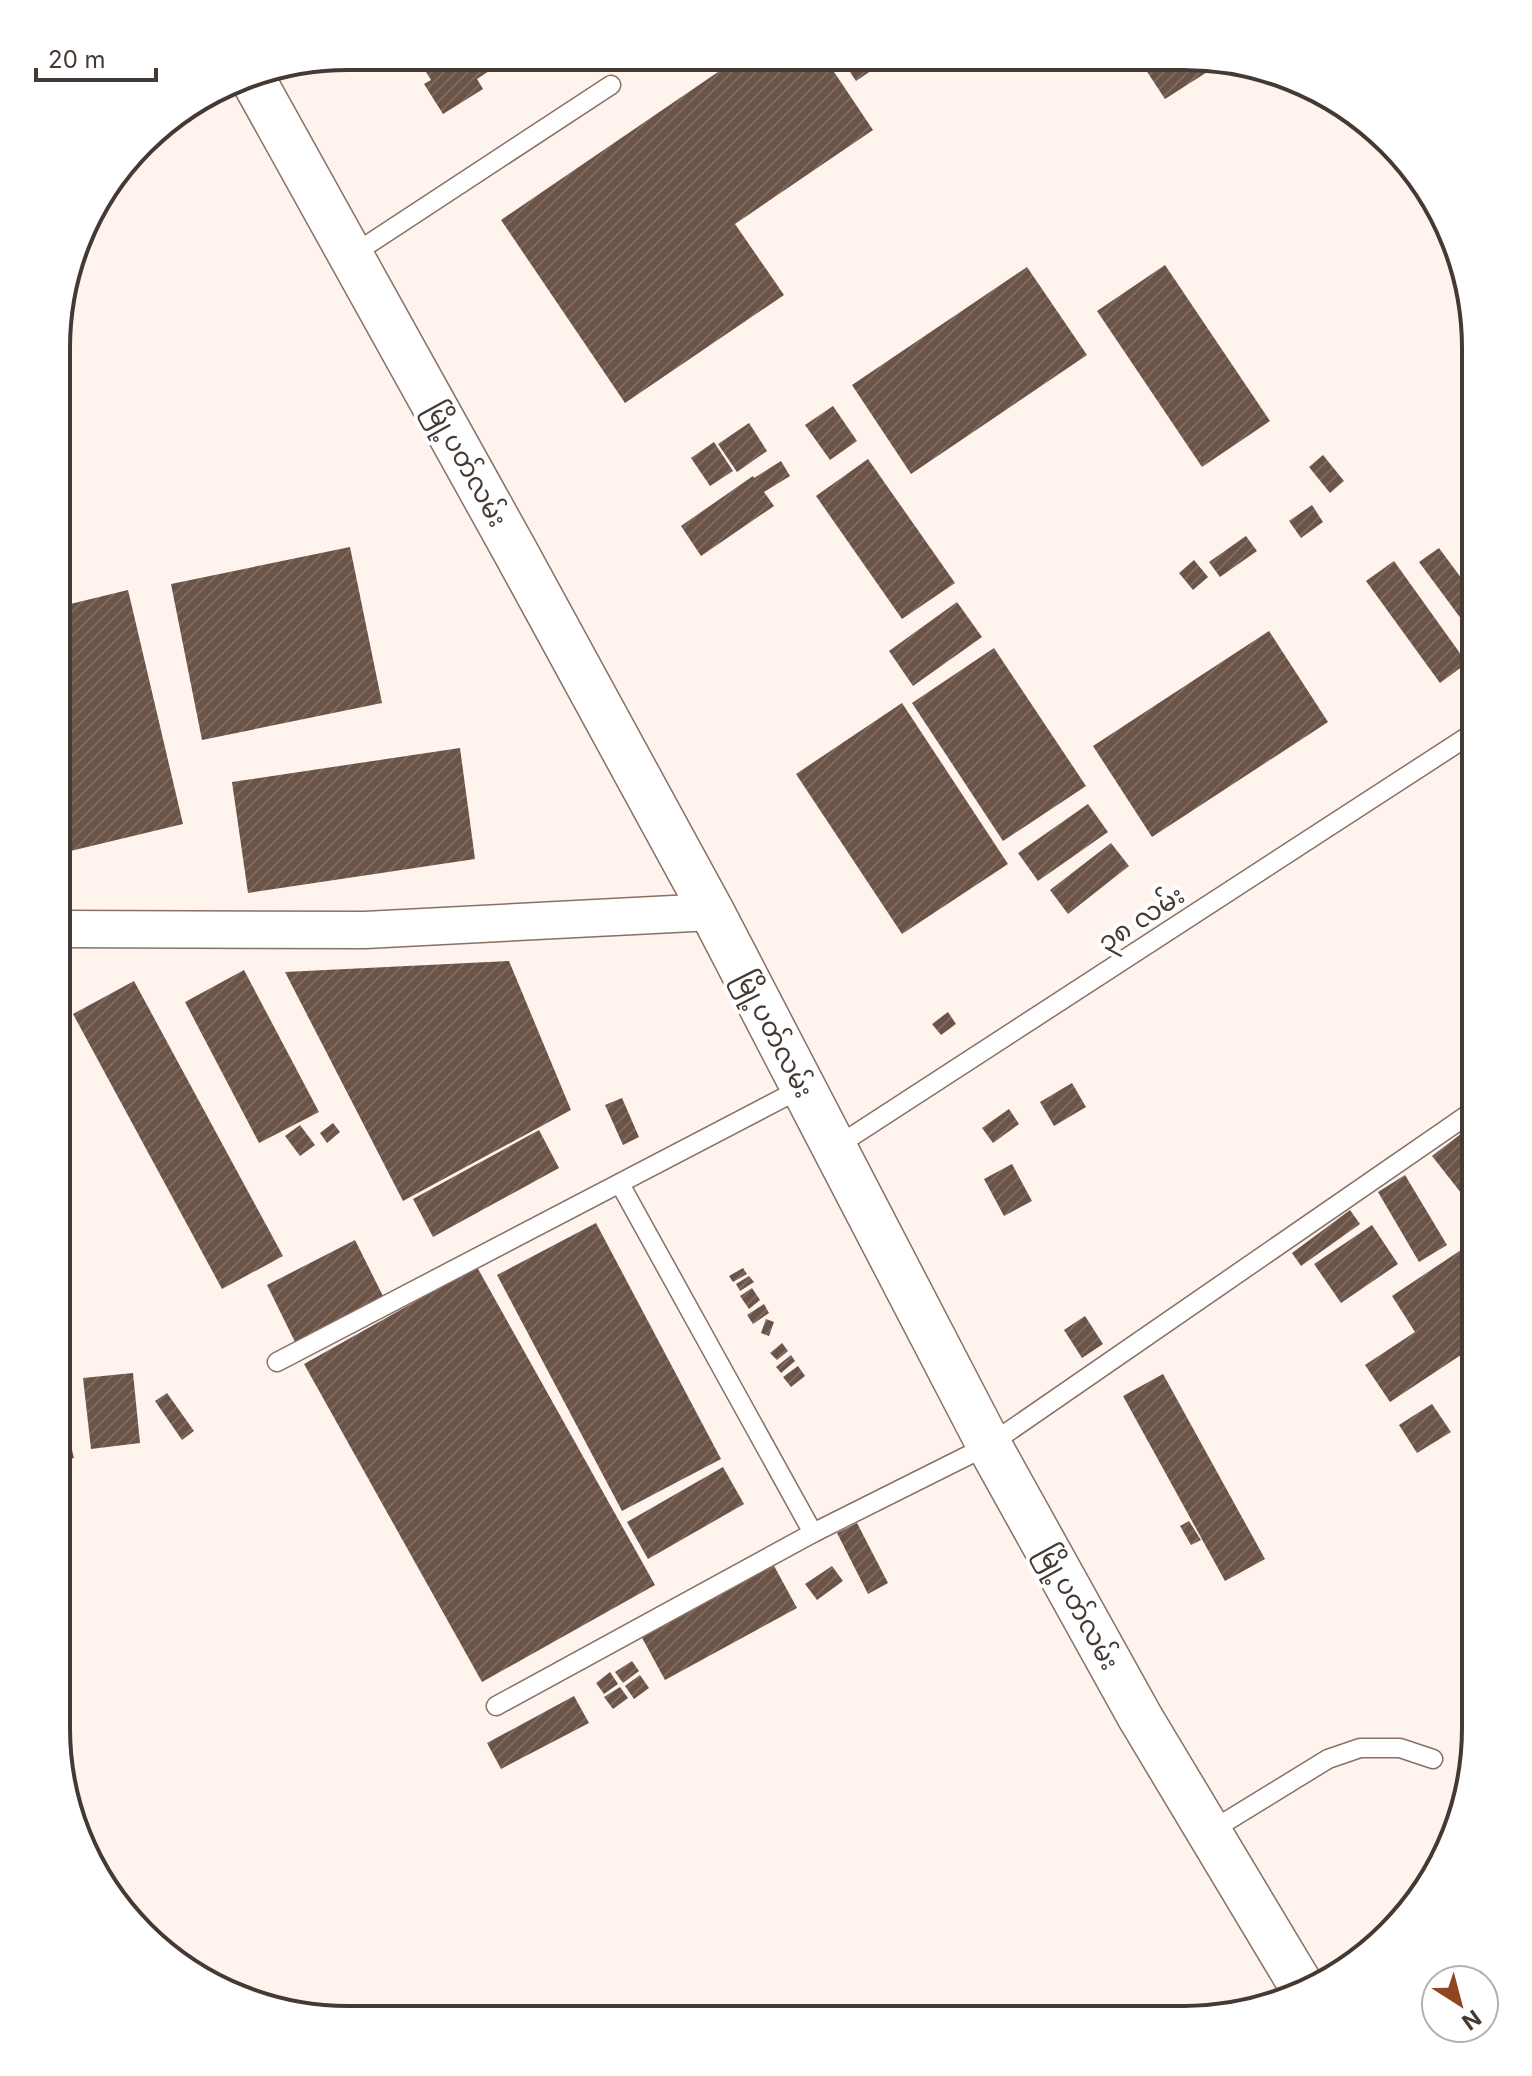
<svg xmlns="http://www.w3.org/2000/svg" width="1532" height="2076" viewBox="0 0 1532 2076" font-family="Inter,'Noto Sans Myanmar',sans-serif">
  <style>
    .building { fill: url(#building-hatch) }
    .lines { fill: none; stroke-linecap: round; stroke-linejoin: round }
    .lane-casing { stroke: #897064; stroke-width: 21 }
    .street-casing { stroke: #897064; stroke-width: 39 }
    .primary-casing { stroke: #897064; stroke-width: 47 }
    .lane { stroke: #fff; stroke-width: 18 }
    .street { stroke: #fff; stroke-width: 36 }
    .primary { stroke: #fff; stroke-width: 44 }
    .labels { text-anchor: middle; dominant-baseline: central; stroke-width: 8; stroke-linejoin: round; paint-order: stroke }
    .street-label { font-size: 26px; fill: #453934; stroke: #fff }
    .rim { fill: none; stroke: #453934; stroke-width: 4 }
  </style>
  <defs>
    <pattern id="building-hatch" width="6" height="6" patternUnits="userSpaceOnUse" patternTransform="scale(2)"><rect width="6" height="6" fill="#6b5348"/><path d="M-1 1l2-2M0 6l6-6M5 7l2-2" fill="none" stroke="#7d6a60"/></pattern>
  </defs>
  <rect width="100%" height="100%" fill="#fef3ed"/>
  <g class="building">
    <polygon points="416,56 512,56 477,79 483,89 443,114 424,84 431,80"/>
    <polygon points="690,57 715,57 698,68"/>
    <polygon points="740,57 824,57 873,130 735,224 784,295 625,403 501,220"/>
    <polygon points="840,57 883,58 890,58 856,81"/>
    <polygon points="1138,58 1222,59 1226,60 1165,99"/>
    <polygon points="1165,265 1270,421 1202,467 1097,311"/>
    <polygon points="1027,267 1087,355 911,474 852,385"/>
    <polygon points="833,406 857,441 830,460 805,425"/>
    <polygon points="749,423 767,451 737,472 718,444"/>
    <polygon points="714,442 733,471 710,486 691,458"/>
    <polygon points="1323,455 1344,481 1330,493 1309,467"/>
    <polygon points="868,459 955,583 902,619 816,496"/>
    <polygon points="781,461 790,476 764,492 774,506 701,556 681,526 753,476 754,478"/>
    <polygon points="1312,505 1323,522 1301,538 1289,521"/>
    <polygon points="1246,536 1257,551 1220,577 1209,562"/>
    <polygon points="350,547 382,703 202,740 171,584"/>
    <polygon points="1439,548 1476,598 1476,639 1419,562"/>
    <polygon points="1194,560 1208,577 1193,590 1179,573"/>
    <polygon points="1394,561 1467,663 1440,683 1366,581"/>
    <polygon points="128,590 183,824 58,854 58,607"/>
    <polygon points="957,602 982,637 913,686 889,651"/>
    <polygon points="1269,631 1328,722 1152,837 1093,746"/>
    <polygon points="994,648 1086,786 1003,841 912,703"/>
    <polygon points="902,703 1008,864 902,934 796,774"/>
    <polygon points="460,748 475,859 248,893 232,782"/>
    <polygon points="1088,804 1108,832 1038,881 1018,853"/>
    <polygon points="1111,843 1129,866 1068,914 1050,890"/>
    <polygon points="509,961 571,1110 403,1201 285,972"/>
    <polygon points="244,970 319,1112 259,1143 185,1002"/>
    <polygon points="134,981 283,1256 222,1289 73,1014"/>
    <polygon points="948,1012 956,1024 941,1035 932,1024"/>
    <polygon points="1072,1083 1086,1107 1054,1126 1040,1102"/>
    <polygon points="622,1098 639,1137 623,1145 605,1105"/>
    <polygon points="1009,1109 1019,1124 993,1143 982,1128"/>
    <polygon points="333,1123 340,1132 327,1143 320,1133"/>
    <polygon points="300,1125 315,1145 300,1156 285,1136"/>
    <polygon points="539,1130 559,1168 433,1237 413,1199"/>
    <polygon points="1466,1130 1476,1143 1476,1212 1432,1156"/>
    <polygon points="1012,1164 1032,1201 1004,1216 984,1179"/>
    <polygon points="1405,1175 1447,1245 1419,1262 1378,1192"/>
    <polygon points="1350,1210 1360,1224 1301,1266 1292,1253"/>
    <polygon points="596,1223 721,1459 622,1511 497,1275"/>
    <polygon points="1372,1225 1398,1264 1341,1303 1314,1264"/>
    <polygon points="355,1240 385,1300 296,1344 267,1285"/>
    <polygon points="1476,1240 1476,1345 1390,1402 1365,1365 1415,1332 1392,1296"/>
    <polygon points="57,1243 61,1243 67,1288 57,1290"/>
    <polygon points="477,1267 655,1585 482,1682 304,1364"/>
    <polygon points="743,1268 747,1274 733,1282 729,1276"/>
    <polygon points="749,1276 754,1282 740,1291 736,1284"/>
    <polygon points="752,1288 760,1300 749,1309 740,1296"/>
    <polygon points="764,1304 769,1313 753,1324 747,1315"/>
    <polygon points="1085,1316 1103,1344 1082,1358 1064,1330"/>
    <polygon points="766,1319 774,1322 769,1336 761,1333"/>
    <polygon points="57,1327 60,1327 64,1368 57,1368"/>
    <polygon points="782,1343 788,1351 777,1360 770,1353"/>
    <polygon points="791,1355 795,1361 781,1373 776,1367"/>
    <polygon points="798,1366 805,1376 791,1387 783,1377"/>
    <polygon points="133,1373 140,1443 91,1449 83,1378"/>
    <polygon points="1163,1374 1265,1559 1225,1581 1123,1396"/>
    <polygon points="167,1393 194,1431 182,1440 155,1401"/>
    <polygon points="1432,1404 1451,1432 1417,1453 1399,1425"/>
    <polygon points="64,1417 74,1458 56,1463 57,1419"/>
    <polygon points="723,1467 744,1504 648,1559 627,1522"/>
    <polygon points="1189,1521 1201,1540 1191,1545 1180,1526"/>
    <polygon points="857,1523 888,1583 868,1594 837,1533"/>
    <polygon points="773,1564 797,1608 665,1680 641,1636"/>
    <polygon points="832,1566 843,1581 817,1600 805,1584"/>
    <polygon points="632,1661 639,1671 623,1683 615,1672"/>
    <polygon points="610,1672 618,1684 604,1694 596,1683"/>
    <polygon points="640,1675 649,1688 634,1699 625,1686"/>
    <polygon points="620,1687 628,1698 613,1709 604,1697"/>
    <polygon points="574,1696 589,1723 501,1769 487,1743"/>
  </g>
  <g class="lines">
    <defs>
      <g id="lane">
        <polyline points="352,255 611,85"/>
        <polyline points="834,1148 1476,731"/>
        <polyline points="277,1362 802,1088"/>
        <polyline points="813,1533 989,1445 1476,1109"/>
        <polyline points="496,1706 813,1533 620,1184"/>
        <polyline points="1209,1832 1328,1759 1360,1748 1400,1748 1433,1759"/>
      </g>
      <polyline id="street" points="57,929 365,930 712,912"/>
      <polyline id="primary" points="250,74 515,551 712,912 989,1445 1140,1717 1305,1992"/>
    </defs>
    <use href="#lane" class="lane-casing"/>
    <use href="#street" class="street-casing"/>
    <use href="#primary" class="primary-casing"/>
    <use href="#lane" class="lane"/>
    <use href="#street" class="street"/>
    <use href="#primary" class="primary"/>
  </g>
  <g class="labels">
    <g class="street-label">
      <text transform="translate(467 464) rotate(61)">မြို့ပတ်လမ်း</text>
      <text transform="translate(1141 918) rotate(-33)">၃၈ လမ်း</text>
      <text transform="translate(775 1034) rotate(63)">မြို့ပတ်လမ်း</text>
      <text transform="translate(1079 1607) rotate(61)">မြို့ပတ်လမ်း</text>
    </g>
  </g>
  <path d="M0 0H1532V2076H0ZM348 70H1184A278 278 0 0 1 1462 348V1728A278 278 0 0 1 1184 2006H348A278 278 0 0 1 70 1728V348A278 278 0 0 1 348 70Z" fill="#fff" fill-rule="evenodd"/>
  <path class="rim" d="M348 70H1184A278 278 0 0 1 1462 348V1728A278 278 0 0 1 1184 2006H348A278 278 0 0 1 70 1728V348A278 278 0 0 1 348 70Z"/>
  <g transform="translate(1460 2004) rotate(144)"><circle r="38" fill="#ffffff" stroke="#b5b0ae" stroke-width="2"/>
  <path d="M0-6L14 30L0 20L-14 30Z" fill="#8e4722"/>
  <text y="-12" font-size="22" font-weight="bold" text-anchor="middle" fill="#453934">N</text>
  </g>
  <path d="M36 68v12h120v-12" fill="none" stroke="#453934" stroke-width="4"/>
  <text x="48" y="68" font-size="24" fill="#453934" stroke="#ffffff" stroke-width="6" paint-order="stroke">20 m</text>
</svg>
